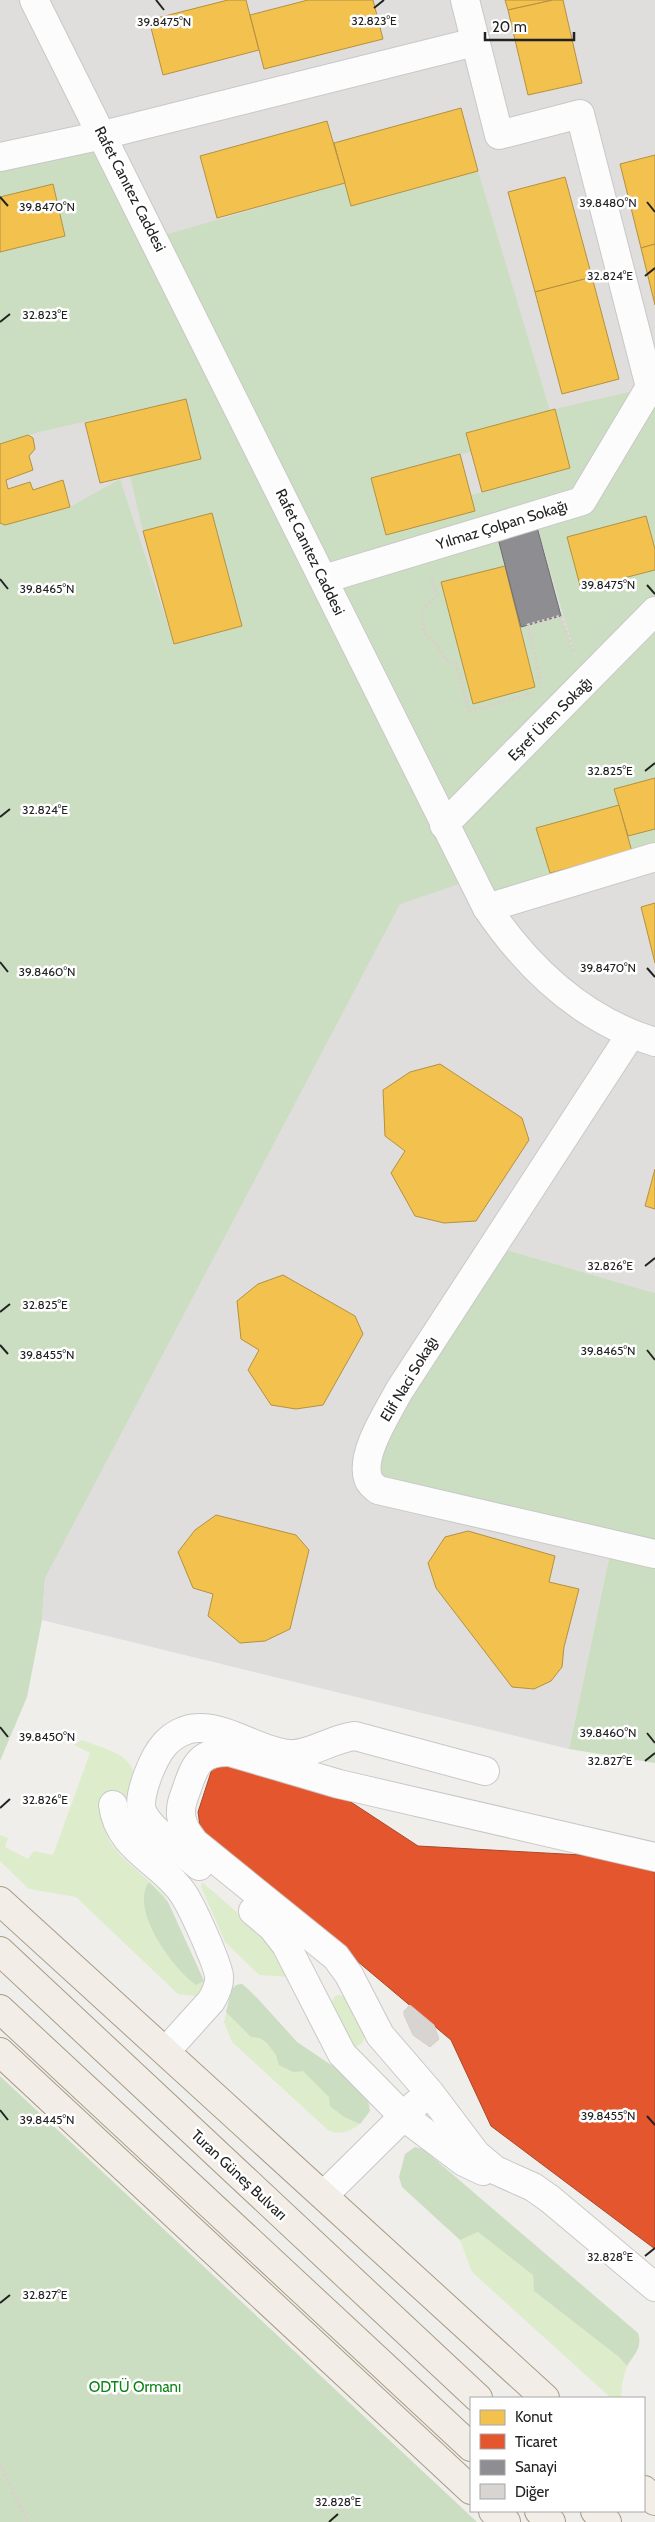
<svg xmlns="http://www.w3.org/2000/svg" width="655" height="2522" viewBox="0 0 655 2522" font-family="Cabin,sans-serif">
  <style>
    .residential { fill: #dfdedc }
    .grass { fill: #ddeccb }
    .forest { fill: #cbdec1; fill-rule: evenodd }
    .homes { fill: #f2c14e; stroke: #b49141 }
    .shops { fill: #e4572e; stroke: #aa472a }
    .industry { fill: #8d8d92; stroke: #6d6d70 }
    .building { fill: #d7d4d2; stroke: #d3d0cc }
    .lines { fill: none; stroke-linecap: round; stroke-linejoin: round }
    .minor-casing { stroke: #c9c8c7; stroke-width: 30 }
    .major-casing { stroke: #a79c86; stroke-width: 30 }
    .path { stroke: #dccecd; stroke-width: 3; stroke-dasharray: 2.5 2.5; stroke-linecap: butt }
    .minor { stroke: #fdfcfc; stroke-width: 28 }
    .major { stroke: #f3ede7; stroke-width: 28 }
    .ticks { fill: none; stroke: #222; stroke-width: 2 }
    .labels { text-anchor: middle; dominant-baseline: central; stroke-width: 5; stroke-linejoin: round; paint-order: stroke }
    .street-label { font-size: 15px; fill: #222; stroke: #fff }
    .park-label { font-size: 15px; fill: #0c8416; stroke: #fff }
    .ticks-label { font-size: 12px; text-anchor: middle; fill: #222; stroke: #fff; stroke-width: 5; stroke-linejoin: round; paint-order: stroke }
  </style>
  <rect width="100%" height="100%" fill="#f0eeeb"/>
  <polygon class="residential" points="0,0 655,0 655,1293 493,1246 612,1544 569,1749 42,1620 45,1578 0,576"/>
  <g class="grass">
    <path d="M82,1740C99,1747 135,1754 134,1778C134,1784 130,1791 128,1797L99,1800L101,1821L109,1841L122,1857L164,1895L204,1981V1989L196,1996L178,1994L76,1897L29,1889L0,1861V1835L8,1838L5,1847L28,1859L34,1851L53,1855L90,1753L74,1745Z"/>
    <polygon points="202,1882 277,1947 291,1977 259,1975 225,1942 201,1886"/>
    <path d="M242,1984L249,1989L297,2042L340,2071L370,2104C370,2123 344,2139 328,2130L232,2042L224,2022L232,1989L236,1985Z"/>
    <polygon points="339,1995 348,1998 366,2032 363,2042 356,2047 351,2045 329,2005 335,1996"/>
    <polygon points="478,2232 533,2275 534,2291 620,2357 627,2366 622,2384 621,2398 611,2398 472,2272 460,2240"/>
  </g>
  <g class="forest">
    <path d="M103,135L154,238L345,183L351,206L478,171L550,411L466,433L471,452L372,477L387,535L475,511L471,495L570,468L555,409L655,386V778L619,805L536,828L550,873L632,851L628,836L655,829V857L487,908L471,880L400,904L45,1578L42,1620L27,1697L0,1761V523L5,525L70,507L120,479L174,644L242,626L212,513L143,531L130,476L200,459L186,399L39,432L0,444V157ZM534,516L577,661L561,616L521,627L535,687L473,704L441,582L506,566Z"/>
    <polygon points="493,1246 655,1293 655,1763 569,1749 612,1544 378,1490 368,1460"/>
    <path d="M149,1882L168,1902L204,1981L196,1985C173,1969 129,1909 149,1882Z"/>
    <polygon points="242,1984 259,2000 297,2042 340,2071 367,2098 370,2111 360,2124 344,2117 330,2106 329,2097 303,2071 293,2072 279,2065 276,2055 267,2043 260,2038 251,2037 226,2012 232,1989 236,1985"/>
    <polygon points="0,2076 477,2522 0,2522"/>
    <path d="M415,2147L423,2149L638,2333C643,2347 634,2355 627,2366L619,2357L534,2291L533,2275L478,2232L460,2240L402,2187L399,2177L405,2154Z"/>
  </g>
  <g class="homes">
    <polygon points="228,0 246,0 259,50 163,75 149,20"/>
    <polygon points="308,0 373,0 383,39 264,69 250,15"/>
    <polygon points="505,0 553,0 508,10"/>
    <polygon points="553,0 563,0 582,83 528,95 508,10"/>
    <polygon points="461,108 478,171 351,206 334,143"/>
    <polygon points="327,121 345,183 217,218 200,156"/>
    <polygon points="655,155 655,244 641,248 620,164"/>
    <polygon points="565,177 592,277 535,292 508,192"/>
    <polygon points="53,184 65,236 0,252 0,197"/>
    <polygon points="655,244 655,305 641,248"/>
    <polygon points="592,277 619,379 562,394 535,292"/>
    <polygon points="186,399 201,459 100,483 85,423"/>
    <polygon points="555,409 570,468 482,492 466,433"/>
    <polygon points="28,435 33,438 35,449 29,456 33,470 6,480 8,489 30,482 33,490 63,480 70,507 5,525 0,523 0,444"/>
    <polygon points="460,454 475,511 386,535 371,478"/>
    <polygon points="212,513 242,626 174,644 143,531"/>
    <polygon points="646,516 655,549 655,570 581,589 567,537"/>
    <polygon points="505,566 535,687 473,704 441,582"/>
    <polygon points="655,778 655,829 628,836 614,789"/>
    <polygon points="619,805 632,852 550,873 536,828"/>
    <polygon points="655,903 655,963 641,907"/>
    <polygon points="440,1064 522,1118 529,1140 476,1221 444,1223 415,1216 391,1173 405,1151 385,1136 383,1090 410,1072"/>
    <polygon points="655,1169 655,1209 645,1206"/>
    <polygon points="283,1275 355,1316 363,1334 323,1405 296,1409 271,1405 248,1370 259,1350 241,1339 237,1301 258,1284"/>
    <polygon points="216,1515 296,1535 309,1550 290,1629 265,1641 240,1643 208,1616 213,1594 193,1588 178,1552 195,1530"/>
    <polygon points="468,1531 555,1556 549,1582 579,1589 564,1647 562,1667 551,1681 534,1689 512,1687 436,1588 428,1563 445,1537"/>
  </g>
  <polygon class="shops" points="220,1760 334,1791 418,1846 618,1857 626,1859 655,1873 655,2249 491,2126 451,2040 205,1833 200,1826 198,1812 213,1766"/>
  <polygon class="industry" points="534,516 561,616 521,627 495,527"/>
  <polygon class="building" points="410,2005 434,2025 439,2039 430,2047 413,2035 404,2015 404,2011"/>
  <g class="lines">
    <defs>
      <g id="minor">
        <path d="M34,0L487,908C529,970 582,1020 655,1042"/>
        <polyline points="0,157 103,135 475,42"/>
        <polyline points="324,579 582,501 650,387 580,114 499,135 465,0"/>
        <polyline points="444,825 655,611"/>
        <polyline points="487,908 655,857"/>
        <path d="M631,1034L399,1391C388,1412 360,1454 368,1478C369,1484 374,1486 378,1490L655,1554"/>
        <path d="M113,1805C118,1848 160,1861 182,1892C191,1904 217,1962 219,1976C220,1985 216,1993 211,2001L166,2051"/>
        <path d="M655,1857L339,1784L230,1752C201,1751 195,1764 187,1788C184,1797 180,1805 181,1815C182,1826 188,1834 195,1843L336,1957L349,1975L380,2035L430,2093L476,2154L495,2170L533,2187L550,2199L655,2287"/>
        <path d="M199,1866C184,1853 149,1830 142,1811C137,1795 154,1756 165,1744C173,1735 186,1728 198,1728C229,1727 258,1751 289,1754C309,1756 333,1738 355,1736L485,1771"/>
        <polyline points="253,1911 272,1927 286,1945 342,2054 403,2116 464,2162 483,2171"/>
        <polyline points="324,2195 416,2104"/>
      </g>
      <g id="major">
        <polyline points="0,1901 545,2398"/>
        <polyline points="0,1951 478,2398"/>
        <polyline points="0,2009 471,2447"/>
        <polyline points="0,2052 471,2490"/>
        <polyline points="644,2490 655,2501"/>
        <polyline points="493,2511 506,2522"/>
        <polyline points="539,2511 551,2522"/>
        <polyline points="595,2511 607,2522"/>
      </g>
    </defs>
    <use href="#minor" class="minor-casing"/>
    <use href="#major" class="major-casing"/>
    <g class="path">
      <path d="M431,575L437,596C420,608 419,617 426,636L434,641L445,659L456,663L469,711L533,693"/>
      <polyline points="541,684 528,625 561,616 574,653"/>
      <polyline points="0,2465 28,2522"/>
    </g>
    <use href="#minor" class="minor"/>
    <use href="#major" class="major"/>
  </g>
  <path class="ticks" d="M156,0L164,10M374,8L384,0M0,197L8,206M647,202L655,212M645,276L655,268M0,322L10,314M0,579L8,589M647,585L655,594M645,771L655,763M0,817L10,809M0,962L8,972M647,968L655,977M645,1266L655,1258M0,1312L10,1304M0,1345L8,1354M647,1350L655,1360M0,1727L8,1737M647,1733L655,1743M645,1761L655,1753M0,1808L10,1799M0,2110L8,2120M647,2116L655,2125M645,2256L655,2248M0,2303L10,2295M329,2522L338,2514"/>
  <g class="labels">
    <g class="street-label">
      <text transform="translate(130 189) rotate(63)">Rafet Canıtez Caddesi</text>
      <text transform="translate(502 525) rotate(-17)">Yılmaz Çolpan Sokağı</text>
      <text transform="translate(310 552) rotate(64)">Rafet Canıtez Caddesi</text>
      <text transform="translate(550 719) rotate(-45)">Eşref Üren Sokağı</text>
      <text transform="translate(409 1379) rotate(-59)">Elif Naci Sokağı</text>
      <text transform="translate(239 2175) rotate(43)">Turan Güneş Bulvarı</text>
    </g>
    <g class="park-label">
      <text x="135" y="2387">ODTÜ Ormanı</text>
    </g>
  </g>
  <g class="ticks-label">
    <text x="374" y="25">32.823°E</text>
    <text x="164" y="26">39.8475°N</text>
    <text x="608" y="207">39.8480°N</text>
    <text x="47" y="211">39.8470°N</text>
    <text x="610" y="280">32.824°E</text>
    <text x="45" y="319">32.823°E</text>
    <text x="608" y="589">39.8475°N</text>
    <text x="47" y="593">39.8465°N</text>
    <text x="610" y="775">32.825°E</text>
    <text x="45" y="814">32.824°E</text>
    <text x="608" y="972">39.8470°N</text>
    <text x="47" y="976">39.8460°N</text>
    <text x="610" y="1270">32.826°E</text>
    <text x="45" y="1309">32.825°E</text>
    <text x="608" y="1355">39.8465°N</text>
    <text x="47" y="1359">39.8455°N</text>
    <text x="608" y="1737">39.8460°N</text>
    <text x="47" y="1741">39.8450°N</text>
    <text x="610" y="1765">32.827°E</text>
    <text x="45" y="1804">32.826°E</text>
    <text x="608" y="2120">39.8455°N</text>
    <text x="47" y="2124">39.8445°N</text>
    <text x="610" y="2261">32.828°E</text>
    <text x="45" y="2299">32.827°E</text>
    <text x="338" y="2506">32.828°E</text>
  </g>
  <rect x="470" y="2397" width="175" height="115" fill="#ffffff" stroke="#a7a7a7"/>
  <rect x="480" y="2410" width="25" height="15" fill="#f2c14e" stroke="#a7a7a7"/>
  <text x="515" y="2422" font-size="15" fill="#222222">Konut</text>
  <rect x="480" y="2434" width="25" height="15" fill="#e4572e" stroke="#a7a7a7"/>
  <text x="515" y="2447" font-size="15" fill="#222222">Ticaret</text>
  <rect x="480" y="2460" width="25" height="15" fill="#8d8d92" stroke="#a7a7a7"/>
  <text x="515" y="2472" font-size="15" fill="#222222">Sanayi</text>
  <rect x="480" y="2484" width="25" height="15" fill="#d7d4d2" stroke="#a7a7a7"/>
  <text x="515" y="2497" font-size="15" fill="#222222">Diğer</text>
  <path d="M485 32v8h89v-8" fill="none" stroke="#222222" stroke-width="2.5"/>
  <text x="492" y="32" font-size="15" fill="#222222" stroke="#ffffff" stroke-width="4" paint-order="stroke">20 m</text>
</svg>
